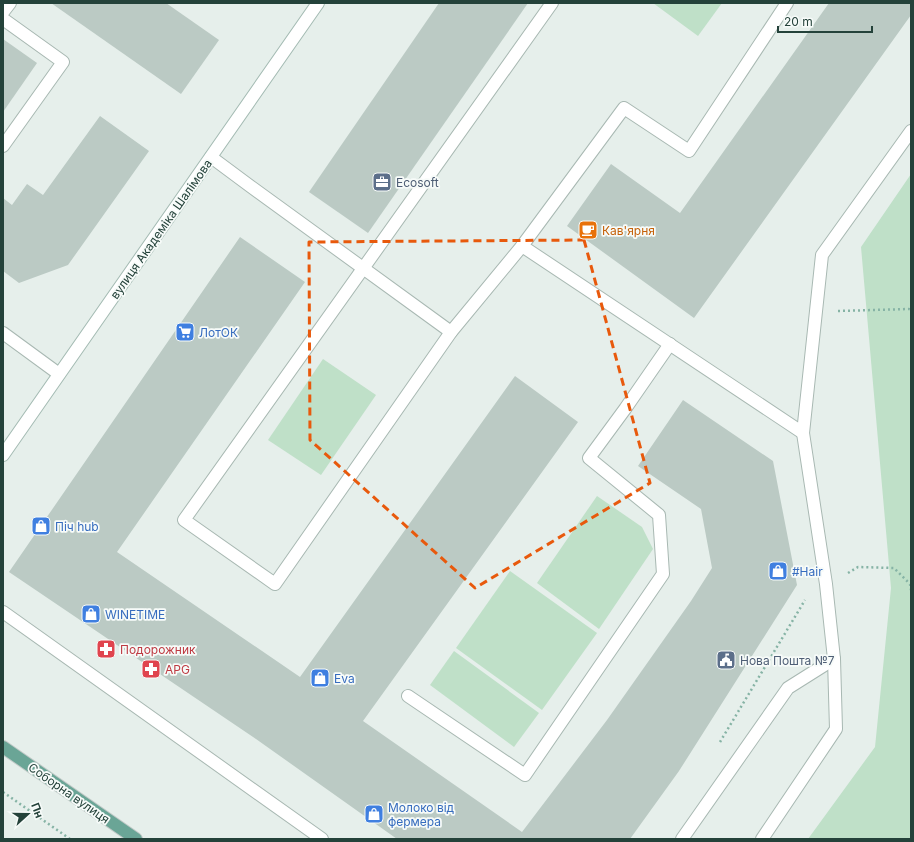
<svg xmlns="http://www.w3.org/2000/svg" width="914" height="842" viewBox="0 0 914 842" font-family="Inter,sans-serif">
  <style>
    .green { fill: #bfe0c8 }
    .building { fill: #bbcac4 }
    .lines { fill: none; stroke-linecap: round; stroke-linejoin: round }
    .service-casing { stroke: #a8b8b2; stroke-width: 14 }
    .minor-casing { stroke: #a8b8b2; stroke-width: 14 }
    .secondary-casing { stroke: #a4bbb3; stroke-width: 14 }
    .primary-casing { stroke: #c2cac8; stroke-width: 14 }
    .path { stroke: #86b3a5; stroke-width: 2.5; stroke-dasharray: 2 3; stroke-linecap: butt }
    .service { stroke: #fff; stroke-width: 12 }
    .minor { stroke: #fff; stroke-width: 12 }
    .secondary { stroke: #fff; stroke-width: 12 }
    .primary { stroke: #6aa596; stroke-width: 12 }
    .marked { fill: none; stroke: #e8590c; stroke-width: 3; stroke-dasharray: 8 5; stroke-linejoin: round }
    .labels { text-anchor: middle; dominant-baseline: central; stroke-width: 3.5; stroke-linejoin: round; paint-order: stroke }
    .service-label { font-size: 12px; fill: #4e5e75; stroke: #f7fbf9; text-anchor: start }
    .street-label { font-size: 12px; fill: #24423a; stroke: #f7fbf9 }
    .food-label { font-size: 12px; fill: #c56008; stroke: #f7fbf9; text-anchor: start }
    .shop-label { font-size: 12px; fill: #366cbe; stroke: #f7fbf9; text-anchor: start }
    .health-label { font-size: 12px; fill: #be3a42; stroke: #f7fbf9; text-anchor: start }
  </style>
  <rect width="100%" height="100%" fill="#e6efeb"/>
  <g class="green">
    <polygon points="653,3 722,3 698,36"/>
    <polygon points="911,174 911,839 808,839 875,747 891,588 861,247"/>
    <polygon points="323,359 376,395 321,475 268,440"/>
    <polygon points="597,496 642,527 653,549 599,629 537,583"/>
    <polygon points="510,571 597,633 542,710 456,648"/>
    <polygon points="454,651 539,713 514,747 430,685"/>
  </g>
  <g class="building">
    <polygon points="51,3 166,3 219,40 181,94"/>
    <polygon points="439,3 528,3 368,233 309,192"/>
    <polygon points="829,3 911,3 911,15 694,318 567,226 611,164 680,213"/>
    <polygon points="3,39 37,63 3,112"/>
    <polygon points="100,116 149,151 68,265 19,283 3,271 3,198 12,205 27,184 43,195"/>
    <polygon points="240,237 305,282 117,552 300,677 515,376 578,422 363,721 522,832 607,720 691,601 712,568 701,509 638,466 683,400 773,461 797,585 679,771 630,839 397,839 256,739 9,572"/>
  </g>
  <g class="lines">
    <defs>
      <g id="service">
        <polyline points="552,3 184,520 275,584 451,332 522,246 803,433"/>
        <polyline points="3,12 10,3"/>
        <polyline points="3,19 63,62 3,146"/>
        <polyline points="211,157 250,186 451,332"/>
        <polyline points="522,246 624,108 689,151 787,3"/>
        <polyline points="3,612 322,839"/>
        <polyline points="408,696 525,775 663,574 659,515 589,458 625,409 670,344"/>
      </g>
      <g id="minor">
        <polyline points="3,333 59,374"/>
        <polyline points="682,839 788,688 834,659"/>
        <polyline points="762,839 836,729 834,659 826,584 803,433 822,255 911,131"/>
      </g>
      <polyline id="secondary" points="3,455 318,3"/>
      <polyline id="primary" points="3,747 136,839"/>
    </defs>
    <use href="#service" class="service-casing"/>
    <use href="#minor" class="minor-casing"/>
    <use href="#secondary" class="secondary-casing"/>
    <use href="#primary" class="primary-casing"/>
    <g class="path">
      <polyline points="838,311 909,309 911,310"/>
      <polyline points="848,573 858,567 894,568 910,584 911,590"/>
      <polyline points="720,742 805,600"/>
      <polyline points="3,792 70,839"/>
    </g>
    <use href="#service" class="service"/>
    <use href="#minor" class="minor"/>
    <use href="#secondary" class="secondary"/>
    <use href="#primary" class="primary"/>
  </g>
  <path class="marked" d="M584,240L650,483L475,588L310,440L309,242Z"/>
  <defs>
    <symbol id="office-square" viewBox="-11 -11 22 22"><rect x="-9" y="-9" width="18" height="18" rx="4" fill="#5c6f8a" stroke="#f7fbf9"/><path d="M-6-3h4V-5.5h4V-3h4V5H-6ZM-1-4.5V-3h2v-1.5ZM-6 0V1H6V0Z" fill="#fff"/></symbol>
    <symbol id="cafe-square" viewBox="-11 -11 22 22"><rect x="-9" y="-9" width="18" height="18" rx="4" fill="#e8710a" stroke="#f7fbf9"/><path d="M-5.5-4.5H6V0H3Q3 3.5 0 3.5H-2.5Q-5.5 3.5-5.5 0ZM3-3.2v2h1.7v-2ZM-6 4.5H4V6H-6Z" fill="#fff"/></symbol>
    <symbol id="supermarket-square" viewBox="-11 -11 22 22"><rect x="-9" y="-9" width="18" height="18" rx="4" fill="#3f7fe0" stroke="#f7fbf9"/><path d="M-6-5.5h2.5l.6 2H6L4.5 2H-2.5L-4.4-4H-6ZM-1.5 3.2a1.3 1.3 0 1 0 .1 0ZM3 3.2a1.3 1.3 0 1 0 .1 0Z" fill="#fff"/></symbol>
    <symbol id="shop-square" viewBox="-11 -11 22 22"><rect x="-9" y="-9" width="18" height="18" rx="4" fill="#3f7fe0" stroke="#f7fbf9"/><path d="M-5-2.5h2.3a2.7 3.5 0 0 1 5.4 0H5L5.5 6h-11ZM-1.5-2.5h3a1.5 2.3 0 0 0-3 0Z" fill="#fff"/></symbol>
    <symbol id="pharmacy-square" viewBox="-11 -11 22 22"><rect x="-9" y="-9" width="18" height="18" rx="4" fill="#e0444e" stroke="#f7fbf9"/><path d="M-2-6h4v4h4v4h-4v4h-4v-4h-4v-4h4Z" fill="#fff"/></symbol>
    <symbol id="civic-square" viewBox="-11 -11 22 22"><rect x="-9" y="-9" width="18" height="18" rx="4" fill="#5c6f8a" stroke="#f7fbf9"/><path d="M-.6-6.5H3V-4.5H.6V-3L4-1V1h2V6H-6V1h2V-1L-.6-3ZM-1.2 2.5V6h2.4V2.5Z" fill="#fff"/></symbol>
  </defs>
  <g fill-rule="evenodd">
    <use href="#office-square" x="371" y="171" width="22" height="22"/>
    <use href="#cafe-square" x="577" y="219" width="22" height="22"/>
    <use href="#supermarket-square" x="174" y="321" width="22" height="22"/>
    <use href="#shop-square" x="30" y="515" width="22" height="22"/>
    <use href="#shop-square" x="767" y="560" width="22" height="22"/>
    <use href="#shop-square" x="80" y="603" width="22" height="22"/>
    <use href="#pharmacy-square" x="95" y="638" width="22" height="22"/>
    <use href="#civic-square" x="715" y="649" width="22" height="22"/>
    <use href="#pharmacy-square" x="140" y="658" width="22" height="22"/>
    <use href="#shop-square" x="309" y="667" width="22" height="22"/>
    <use href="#shop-square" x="363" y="803" width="22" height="22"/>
  </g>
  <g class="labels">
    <g class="service-label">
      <text x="396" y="182">Ecosoft</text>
      <text x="740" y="660">Нова Пошта №7</text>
    </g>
    <g class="street-label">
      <text transform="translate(161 229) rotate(-55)">вулиця Академіка Шалімова</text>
      <text transform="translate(69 793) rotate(35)">Соборна вулиця</text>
    </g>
    <g class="food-label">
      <text x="602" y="230">Кав'ярня</text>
    </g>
    <g class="shop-label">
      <text x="199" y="332">ЛотОК</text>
      <text x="55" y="526">Піч hub</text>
      <text x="792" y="571">#Hair</text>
      <text x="105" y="614">WINETIME</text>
      <text x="334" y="678">Eva</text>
      <text x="388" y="807">Молоко від<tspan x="388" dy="14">фермера</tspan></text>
    </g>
    <g class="health-label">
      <text x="120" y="649">Подорожник</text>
      <text x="165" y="669">APG</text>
    </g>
  </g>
  <rect width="914" height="842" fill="none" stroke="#24423a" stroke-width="8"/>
  <g transform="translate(28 814) rotate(69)" stroke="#f7fbf9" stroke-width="3" paint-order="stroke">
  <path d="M0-3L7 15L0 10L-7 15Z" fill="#24423a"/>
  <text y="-6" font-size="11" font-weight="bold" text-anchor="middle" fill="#24423a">Пн</text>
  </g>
  <path d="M778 26v6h94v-6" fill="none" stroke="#24423a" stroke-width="2"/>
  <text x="784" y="26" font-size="12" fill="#24423a" stroke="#f7fbf9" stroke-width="3" paint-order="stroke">20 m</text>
</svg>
